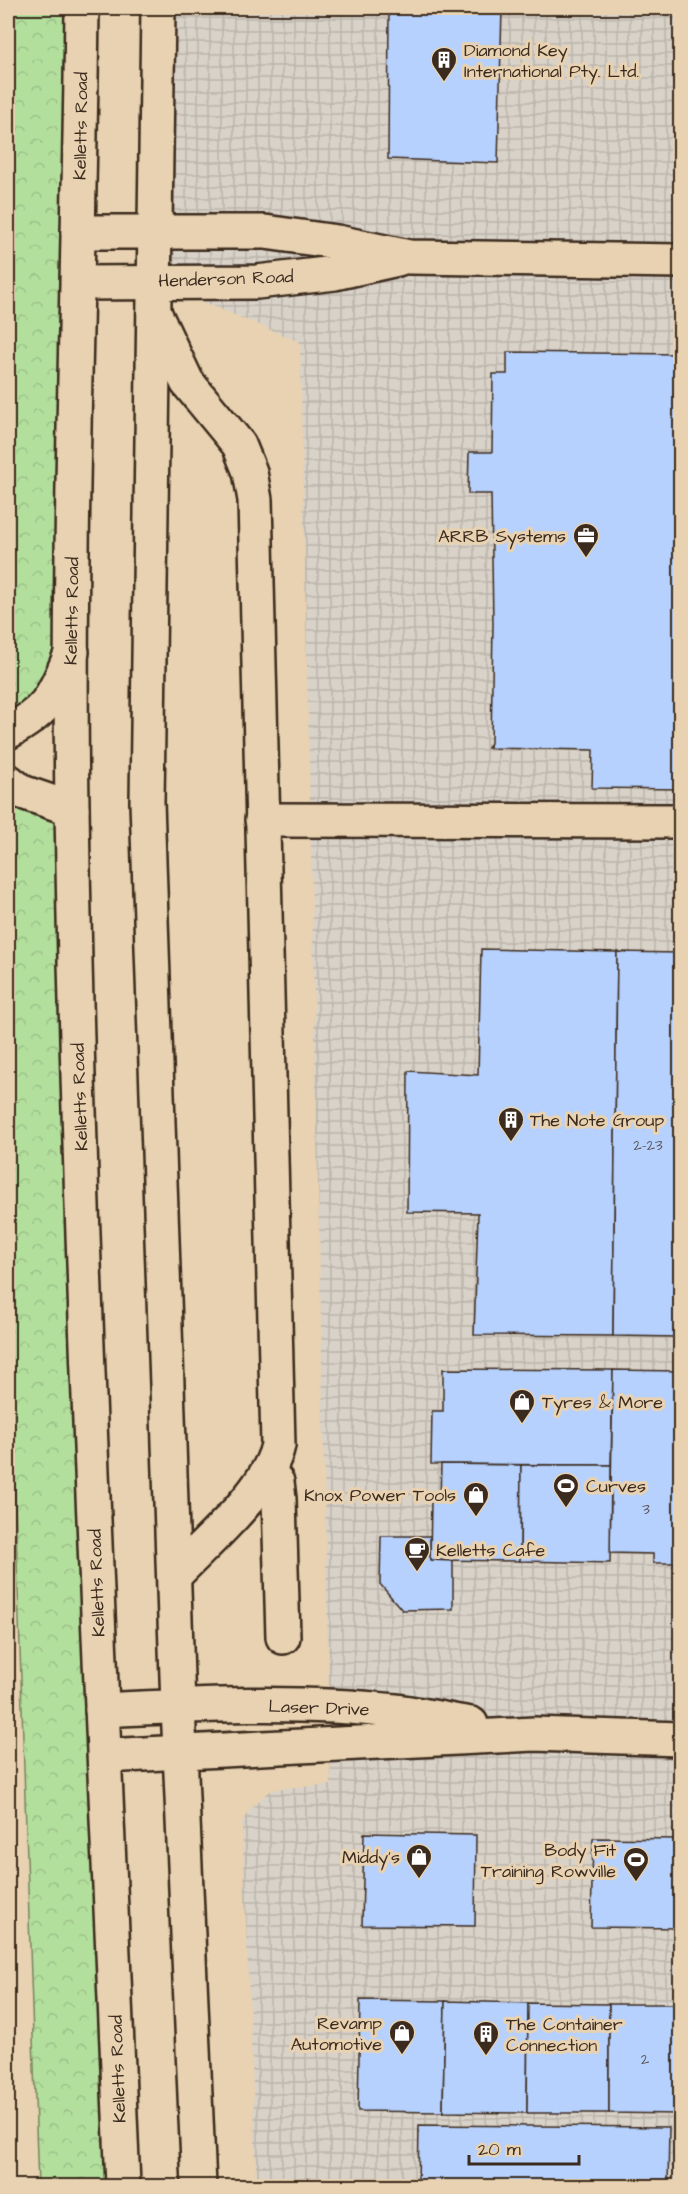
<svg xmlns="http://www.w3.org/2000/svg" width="688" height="2194" viewBox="0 0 688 2194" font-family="'Architects Daughter',sans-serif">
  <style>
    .industrial { fill: url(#industrial-grid) }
    .park { fill: url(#park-crowns); stroke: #77845e; stroke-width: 1.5 }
    .building { fill: #b6d1fe; stroke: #3b2a1e; stroke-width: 1.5 }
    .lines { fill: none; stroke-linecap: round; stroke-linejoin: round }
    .minor-casing { stroke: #3b2a1e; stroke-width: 38 }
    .major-casing { stroke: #3b2a1e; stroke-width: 38 }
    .minor { stroke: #e8d2b1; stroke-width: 33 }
    .major { stroke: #e8d2b1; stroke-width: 33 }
    .labels { text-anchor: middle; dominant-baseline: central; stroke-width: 6; stroke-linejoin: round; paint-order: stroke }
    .number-label { font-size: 15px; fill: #5a5456 }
    .poi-label { font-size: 18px; fill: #3b2a1e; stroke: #e8d2b1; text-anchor: start }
    .street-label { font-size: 18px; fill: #3b2a1e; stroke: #e8d2b1 }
  </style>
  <defs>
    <pattern id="industrial-grid" width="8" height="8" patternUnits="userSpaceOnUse" patternTransform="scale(1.5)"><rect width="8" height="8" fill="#d9d2c8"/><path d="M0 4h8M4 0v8" fill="none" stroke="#bbb4ab"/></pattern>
    <pattern id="park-crowns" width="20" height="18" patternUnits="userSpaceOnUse" patternTransform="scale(1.5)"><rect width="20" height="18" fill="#b3df9d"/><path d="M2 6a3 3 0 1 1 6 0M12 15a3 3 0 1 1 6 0" fill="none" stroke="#9bc087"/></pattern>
  </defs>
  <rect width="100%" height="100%" fill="#e8d2b1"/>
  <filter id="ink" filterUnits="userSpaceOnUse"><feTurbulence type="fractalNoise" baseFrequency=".0167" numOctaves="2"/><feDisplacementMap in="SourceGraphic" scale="12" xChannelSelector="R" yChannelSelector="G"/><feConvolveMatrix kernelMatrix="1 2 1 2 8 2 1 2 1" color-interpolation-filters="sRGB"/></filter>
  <g filter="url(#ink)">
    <polygon class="industrial" points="158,8 680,8 680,2186 257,2186 242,1824 248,1811 268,1792 282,1788 331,1785 300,342 154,282"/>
    <g class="park">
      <polygon points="8,8 82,8 72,652 8,732"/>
      <polygon points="8,781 72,809 123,2186 38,2186 8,1290"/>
    </g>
    <g class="building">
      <polygon points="389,8 502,8 498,163 388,159"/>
      <polygon points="507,352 680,354 680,789 592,788 593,750 488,748 491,743 493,624 491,494 468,494 469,452 492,452 493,374 507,374"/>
      <polygon points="481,949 617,952 613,1336 474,1335 478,1213 407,1212 408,1071 478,1075"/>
      <polygon points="617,952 680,953 680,1337 613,1336"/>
      <polygon points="443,1369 613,1370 611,1465 431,1464 432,1411 443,1411"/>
      <polygon points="613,1370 680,1371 680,1563 653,1563 653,1554 610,1553"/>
      <polygon points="441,1464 521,1465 520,1561 430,1560 431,1500 440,1500"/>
      <polygon points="521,1465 611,1465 610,1563 520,1561"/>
      <polygon points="381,1536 430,1536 430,1560 453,1561 453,1609 402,1610 380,1584"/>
      <polygon points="364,1833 476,1835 475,1926 362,1925"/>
      <polygon points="593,1838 680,1839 680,1928 591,1927"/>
      <polygon points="360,2000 445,2001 443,2112 358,2111"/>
      <polygon points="445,2001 528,2003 527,2113 443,2112"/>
      <polygon points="528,2003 609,2004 609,2113 527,2113"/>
      <polygon points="609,2004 680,2004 680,2114 609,2113"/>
      <polygon points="419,2125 669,2127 668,2186 418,2186"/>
    </g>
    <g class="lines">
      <defs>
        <g id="minor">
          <polyline points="78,232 265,232 337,242 409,257 680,261"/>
          <polyline points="78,283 257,282 335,273 398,259"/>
          <path d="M154,312L187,382L239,445L250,472L255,500L278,1445C269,1490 206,1542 174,1576"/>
          <path d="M8,732C51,709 53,695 72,652"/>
          <polyline points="8,781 22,792 72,809"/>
          <polyline points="262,820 680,821"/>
          <polyline points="269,1472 277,1482 279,1499 283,1637"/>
          <path d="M102,1710C199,1705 298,1700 395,1711C420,1714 446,1720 471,1724"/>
          <polyline points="105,1756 534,1734 680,1739"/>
        </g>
        <g id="major">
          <path d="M82,8C79,274 68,541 72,807C79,1267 104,1727 123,2186"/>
          <polyline points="158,8 147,802 178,1706 199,2186"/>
        </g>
      </defs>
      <use href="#minor" class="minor-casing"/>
      <use href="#major" class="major-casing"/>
      <use href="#minor" class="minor"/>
      <use href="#major" class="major"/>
    </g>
  </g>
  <defs>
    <symbol id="building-pin" viewBox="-11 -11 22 30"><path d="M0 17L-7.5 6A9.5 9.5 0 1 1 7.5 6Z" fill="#3b2a1e" stroke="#e8d2b1"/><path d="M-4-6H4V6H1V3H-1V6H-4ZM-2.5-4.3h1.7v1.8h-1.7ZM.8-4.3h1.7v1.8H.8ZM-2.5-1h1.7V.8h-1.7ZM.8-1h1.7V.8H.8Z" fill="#fff"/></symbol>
    <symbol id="office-pin" viewBox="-11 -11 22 30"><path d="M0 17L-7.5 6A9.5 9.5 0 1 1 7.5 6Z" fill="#3b2a1e" stroke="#e8d2b1"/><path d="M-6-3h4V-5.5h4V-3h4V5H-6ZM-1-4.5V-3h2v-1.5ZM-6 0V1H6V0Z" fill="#fff"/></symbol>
    <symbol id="shop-pin" viewBox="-11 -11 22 30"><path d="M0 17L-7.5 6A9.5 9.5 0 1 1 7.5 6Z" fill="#3b2a1e" stroke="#e8d2b1"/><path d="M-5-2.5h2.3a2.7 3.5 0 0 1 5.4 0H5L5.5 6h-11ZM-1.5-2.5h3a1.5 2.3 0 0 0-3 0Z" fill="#fff"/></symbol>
    <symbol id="stadium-pin" viewBox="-11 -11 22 30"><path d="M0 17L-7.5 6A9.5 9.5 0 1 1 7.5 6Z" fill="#3b2a1e" stroke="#e8d2b1"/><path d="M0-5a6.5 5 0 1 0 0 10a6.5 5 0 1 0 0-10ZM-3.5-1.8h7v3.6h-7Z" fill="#fff"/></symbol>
    <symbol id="cafe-pin" viewBox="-11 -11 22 30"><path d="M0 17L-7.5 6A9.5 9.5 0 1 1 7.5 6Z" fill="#3b2a1e" stroke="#e8d2b1"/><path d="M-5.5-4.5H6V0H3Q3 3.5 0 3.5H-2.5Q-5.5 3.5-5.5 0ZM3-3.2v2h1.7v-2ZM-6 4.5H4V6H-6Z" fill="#fff"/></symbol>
  </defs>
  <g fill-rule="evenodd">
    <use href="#building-pin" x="429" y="45" width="30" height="40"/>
    <use href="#office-pin" x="571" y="521" width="30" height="40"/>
    <use href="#building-pin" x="496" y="1105" width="30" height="40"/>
    <use href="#shop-pin" x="507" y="1387" width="30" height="40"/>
    <use href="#stadium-pin" x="551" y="1471" width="30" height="40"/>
    <use href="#shop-pin" x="461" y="1480" width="30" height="40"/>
    <use href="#cafe-pin" x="402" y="1535" width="30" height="40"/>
    <use href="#shop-pin" x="404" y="1842" width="30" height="40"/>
    <use href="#stadium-pin" x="621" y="1845" width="30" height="40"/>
    <use href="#shop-pin" x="387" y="2018" width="30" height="40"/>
    <use href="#building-pin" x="471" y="2019" width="30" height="40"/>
  </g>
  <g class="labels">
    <g class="number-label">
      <text x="648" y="1145">2-23</text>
      <text x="646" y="1509">3</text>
      <text x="645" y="2059">2</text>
    </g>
    <g class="poi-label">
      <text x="464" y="50">Diamond Key<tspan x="464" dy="21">International Pty. Ltd.</tspan></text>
      <text x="566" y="536" text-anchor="end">ARRB Systems</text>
      <text x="530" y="1120">The Note Group</text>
      <text x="542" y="1402">Tyres &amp; More</text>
      <text x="586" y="1486">Curves</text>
      <text x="456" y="1495" text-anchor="end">Knox Power Tools</text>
      <text x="436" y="1550">Kelletts Cafe</text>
      <text x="616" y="1850" text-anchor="end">Body Fit<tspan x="616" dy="21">Training Rowville</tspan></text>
      <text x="400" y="1857" text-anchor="end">Middy's</text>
      <text x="382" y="2023" text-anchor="end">Revamp<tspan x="382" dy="21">Automotive</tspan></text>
      <text x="506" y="2024">The Container<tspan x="506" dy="21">Connection</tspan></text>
    </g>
    <g class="street-label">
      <text transform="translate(81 126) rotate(-89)">Kelletts Road</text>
      <text transform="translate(226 279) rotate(-2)">Henderson Road</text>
      <text transform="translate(72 611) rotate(-89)">Kelletts Road</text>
      <text transform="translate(80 1097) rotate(-92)">Kelletts Road</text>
      <text transform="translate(97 1583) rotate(-92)">Kelletts Road</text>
      <text transform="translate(319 1708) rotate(2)">Laser Drive</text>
      <text transform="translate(118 2069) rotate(-92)">Kelletts Road</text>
    </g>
  </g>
  <rect width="688" height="2194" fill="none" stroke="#e8d2b1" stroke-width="30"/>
  <rect x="15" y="15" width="658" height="2164" fill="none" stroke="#3b2a1e" stroke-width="2" filter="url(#ink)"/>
  <path d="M469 2155v9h110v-9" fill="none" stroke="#3b2a1e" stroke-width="3"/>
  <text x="478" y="2155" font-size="18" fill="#3b2a1e" stroke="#e8d2b1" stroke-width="4.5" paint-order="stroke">20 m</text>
</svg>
